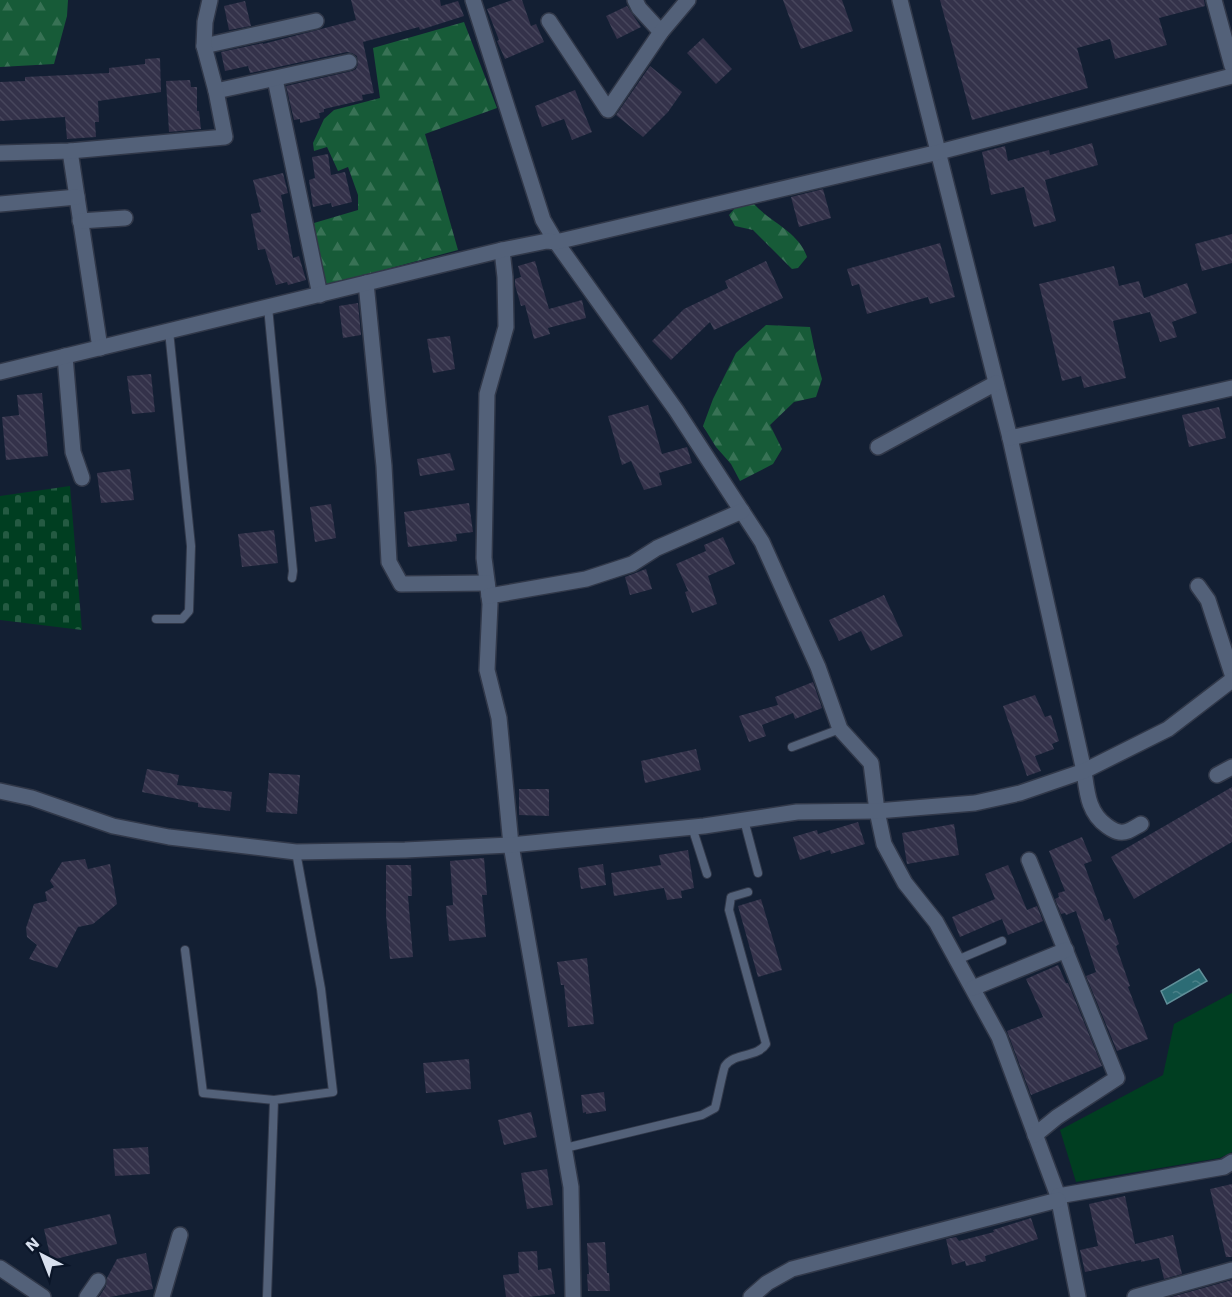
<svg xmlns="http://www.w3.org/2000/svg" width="1232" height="1297" viewBox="0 0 1232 1297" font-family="'Work Sans',sans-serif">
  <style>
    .forest { fill: url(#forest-firs) }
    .cemetery { fill: url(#cemetery-stones) }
    .pitch { fill: #003e21 }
    .water { fill: url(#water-ripples); stroke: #608f99; stroke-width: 1.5 }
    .building { fill: url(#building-back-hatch) }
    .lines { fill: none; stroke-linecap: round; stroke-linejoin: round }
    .lane-casing { stroke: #313849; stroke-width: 10 }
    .street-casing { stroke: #313849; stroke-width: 18 }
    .lane { stroke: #536179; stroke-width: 8 }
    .street { stroke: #536179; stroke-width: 15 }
  </style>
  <defs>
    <pattern id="forest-firs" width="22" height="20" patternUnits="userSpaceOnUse" patternTransform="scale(1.5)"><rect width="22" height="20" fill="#175b38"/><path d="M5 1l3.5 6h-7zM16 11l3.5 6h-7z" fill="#387255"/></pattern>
    <pattern id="cemetery-stones" width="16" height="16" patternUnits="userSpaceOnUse" patternTransform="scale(1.5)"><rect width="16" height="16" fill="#003e21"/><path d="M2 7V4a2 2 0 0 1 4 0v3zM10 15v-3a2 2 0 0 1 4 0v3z" fill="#245a42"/></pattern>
    <pattern id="water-ripples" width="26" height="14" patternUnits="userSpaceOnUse" patternTransform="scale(1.5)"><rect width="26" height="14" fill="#2c6c75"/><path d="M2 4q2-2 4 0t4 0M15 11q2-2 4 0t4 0" fill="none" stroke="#4a8189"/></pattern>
    <pattern id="building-back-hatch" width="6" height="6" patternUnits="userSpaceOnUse" patternTransform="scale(1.5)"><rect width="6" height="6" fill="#34324a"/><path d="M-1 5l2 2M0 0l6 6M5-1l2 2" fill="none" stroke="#47465c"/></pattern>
  </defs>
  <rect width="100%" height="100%" fill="#131f33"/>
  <g class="forest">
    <polygon points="0,0 68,0 67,16 54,64 0,67"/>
    <polygon points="464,22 497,108 425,134 458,250 324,286 314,223 358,210 358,195 348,167 338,171 327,147 314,151 313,143 324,119 334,110 380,98 373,48"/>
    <path d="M754,204C770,222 799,232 807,257L798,268L792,269L753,230L735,226L729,215L736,207Z"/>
    <polygon points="766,325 810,327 817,361 822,379 816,397 794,402 770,425 782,449 773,464 740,481 731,464 716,447 703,426 713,399 736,353"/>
  </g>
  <polygon class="cemetery" points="70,486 82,630 0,620 0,496"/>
  <polygon class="pitch" points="1232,993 1232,1152 1220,1158 1076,1182 1060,1130 1163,1075 1174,1024"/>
  <polygon class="water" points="1199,969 1207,981 1167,1004 1161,991"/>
  <g class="building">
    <polygon points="351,0 440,0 441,6 458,1 464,16 420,30 419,27 363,42 374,93 362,95 363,100 324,109 324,112 319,113 320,118 300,123 300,119 294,120 286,86 352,71 356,69 358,64 357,56 352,53 347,52 250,73 248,66 225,71 221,52 263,43 263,44 356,20"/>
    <polygon points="512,0 522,0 531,26 536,24 544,42 505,59 497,41 499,40 487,9"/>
    <polygon points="783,0 842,0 853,31 801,49"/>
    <polygon points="940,0 1204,0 1205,6 1159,18 1167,45 1115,59 1110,39 1077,48 1088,88 972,120"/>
    <polygon points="245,1 251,26 229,30 224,6"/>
    <polygon points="627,6 641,27 617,39 606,16"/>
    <polygon points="703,38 732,69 716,84 687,53"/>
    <polygon points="160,58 161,92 98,101 99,122 95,122 96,137 67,139 65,117 0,121 0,82 25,81 25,77 109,73 109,68 145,64 145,59"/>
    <polygon points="650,66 682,92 668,112 643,137 616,115"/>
    <polygon points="190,80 191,87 197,87 197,111 199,111 201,129 169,132 166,81"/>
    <polygon points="575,90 592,132 572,140 564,119 542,127 535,106"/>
    <polygon points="1092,143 1098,165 1045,180 1056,221 1034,227 1024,187 991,195 982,152 1005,146 1008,161 1049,150 1050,155"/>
    <polygon points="328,154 331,175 345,172 352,202 332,207 331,203 313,207 309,180 315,178 312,157"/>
    <polygon points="283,173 288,193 281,195 293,258 299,256 306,280 288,285 287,282 276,285 265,249 258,250 251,214 261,212 253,180"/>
    <polygon points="823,189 831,218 799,227 791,197"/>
    <polygon points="1232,234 1232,263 1202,271 1195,244"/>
    <polygon points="940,243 955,297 930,304 928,297 867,314 859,284 852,286 847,269"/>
    <polygon points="535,261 549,309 582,300 586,318 548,328 550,334 534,339 525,305 521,306 515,285 515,279 521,277 518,266"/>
    <polygon points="766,261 783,298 714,330 710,322 671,360 652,341 684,309 728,288 725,281"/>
    <polygon points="1114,266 1119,286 1139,281 1144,298 1187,283 1197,313 1172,322 1177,337 1160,342 1150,312 1113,321 1126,378 1084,388 1081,376 1062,381 1039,284"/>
    <polygon points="358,303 361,335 343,338 339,306"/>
    <polygon points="450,336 455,369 433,373 427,339"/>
    <polygon points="151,374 155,412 132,414 127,376"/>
    <polygon points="42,393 48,456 6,460 2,417 19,415 17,395"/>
    <polygon points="648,405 662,454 687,447 692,463 659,473 662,485 644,490 631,461 622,465 608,416"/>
    <polygon points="1219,407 1226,438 1189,447 1182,415"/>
    <polygon points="450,453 455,470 420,476 417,459"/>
    <polygon points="130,469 134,500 101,503 97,473"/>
    <polygon points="469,503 473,532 456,534 457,541 408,547 404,512"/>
    <polygon points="331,504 336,538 315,542 310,507"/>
    <polygon points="274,530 278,563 242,567 238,534"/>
    <polygon points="723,537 735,564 708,576 717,604 692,613 685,592 688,591 676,564 706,551 704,545"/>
    <polygon points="646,569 652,589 630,595 625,577"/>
    <polygon points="884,595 903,636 871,651 861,631 839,641 829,620"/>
    <polygon points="813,682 822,708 795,719 793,713 762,725 766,736 749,742 739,716 778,705 775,697"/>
    <polygon points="1035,695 1045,717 1051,715 1059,741 1052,744 1054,749 1035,756 1041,771 1027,776 1003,706"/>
    <polygon points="696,749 701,770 645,783 641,761"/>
    <polygon points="147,769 179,775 177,785 232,792 230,811 198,807 198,803 142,792"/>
    <polygon points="269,773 300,775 297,814 266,812"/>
    <polygon points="1232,787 1232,842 1134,899 1111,857"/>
    <polygon points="519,789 549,789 549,816 519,815"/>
    <polygon points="858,822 865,844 831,854 830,850 800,860 793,837 817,830 818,834"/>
    <polygon points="954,824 959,855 907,864 902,833"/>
    <polygon points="1082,837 1092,861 1084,864 1105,921 1110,918 1119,944 1116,946 1130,986 1128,987 1148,1039 1117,1051 1086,976 1096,972 1076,911 1066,915 1065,913 1061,914 1055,899 1059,897 1058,893 1065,891 1049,851"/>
    <polygon points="688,850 694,888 681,891 682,898 667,900 664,888 614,896 611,873 661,865 659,855"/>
    <polygon points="484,858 487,895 482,895 486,937 449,941 446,906 453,905 450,861"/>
    <polygon points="85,859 88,869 110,864 117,904 93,924 78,927 57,968 29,959 37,945 27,937 26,928 34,904 47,901 45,892 54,887 50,881 62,862"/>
    <polygon points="603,864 606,885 581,889 578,868"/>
    <polygon points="386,865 411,865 412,896 408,896 413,957 390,959 386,915"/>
    <polygon points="1008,865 1027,910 1037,906 1043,921 1008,935 1002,919 960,937 952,917 995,899 985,874"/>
    <polygon points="761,899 782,970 758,977 738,906"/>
    <polygon points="587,958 594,1024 568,1027 564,985 561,985 557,962"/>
    <polygon points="1058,965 1066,983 1068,983 1102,1066 1031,1095 1007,1031 1043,1017 1026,979"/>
    <polygon points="469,1059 471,1089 426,1093 423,1063"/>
    <polygon points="604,1092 606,1111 586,1114 586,1112 583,1113 581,1095"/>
    <polygon points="531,1112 537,1137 504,1145 498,1120"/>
    <polygon points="148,1147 150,1174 115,1176 113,1149"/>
    <polygon points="547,1169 553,1205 527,1209 521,1173"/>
    <polygon points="1232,1184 1232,1257 1226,1257 1210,1189"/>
    <polygon points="1125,1196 1135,1244 1173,1235 1182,1274 1164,1279 1159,1258 1141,1262 1141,1260 1085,1272 1080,1250 1098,1246 1089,1204"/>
    <polygon points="110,1214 117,1244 51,1260 44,1229"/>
    <polygon points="1031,1218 1038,1239 985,1256 986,1261 966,1266 965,1261 952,1265 946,1239 956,1237 959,1241 994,1232 993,1230"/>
    <polygon points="605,1242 607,1273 609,1273 610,1291 588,1291 587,1274 589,1274 587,1243"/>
    <polygon points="537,1251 538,1270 551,1268 555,1294 528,1297 506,1297 503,1275 519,1273 518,1252"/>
    <polygon points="146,1253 153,1289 110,1297 99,1297 106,1286 107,1278 117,1259"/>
    <polygon points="1232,1280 1232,1297 1171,1297"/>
  </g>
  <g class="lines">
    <defs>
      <g id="lane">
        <polyline points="268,307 293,571 292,578"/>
        <polyline points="156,619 182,619 189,611 191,546 169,331"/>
        <polyline points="792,747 840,729"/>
        <polyline points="744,820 758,873"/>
        <polyline points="692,827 707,874"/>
        <polyline points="185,950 203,1093 274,1100"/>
        <polyline points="957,960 1002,941"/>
        <path d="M565,1148L702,1115L715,1108C717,1101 723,1070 725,1066C735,1052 757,1058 766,1044L729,910L731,897L748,892"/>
        <polyline points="267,1297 274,1100 333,1092 321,989 296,852"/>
      </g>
      <g id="street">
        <polyline points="473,0 543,220 556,242 676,410 762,542 818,667 840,729 871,763 877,811 884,844 905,883 936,922 999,1037 1058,1196 1078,1297"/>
        <polyline points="635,0 639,8 661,32"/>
        <path d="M900,0L1010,438L1084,771C1087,792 1088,813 1107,826C1114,831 1120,834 1128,831C1133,829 1137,826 1141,824"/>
        <polyline points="1214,0 1232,66"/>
        <polyline points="549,21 608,110 661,32 688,0"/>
        <polyline points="204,46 316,21"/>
        <polyline points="275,79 320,295"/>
        <polyline points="216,91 349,62"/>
        <polyline points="70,151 100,348"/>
        <polyline points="0,153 70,151 225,137 216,91 204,46 205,22 210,0"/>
        <polyline points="0,204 77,197"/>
        <polyline points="80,221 125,218"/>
        <polyline points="502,250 505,277 506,327 487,394 484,558 490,604 487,670 499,718 511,845 571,1187 573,1297"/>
        <polyline points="366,283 384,466 389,562 401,584 487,583"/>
        <polyline points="65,356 73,452 82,478"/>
        <polyline points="0,372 502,250 547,241 556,242 939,152 1232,76"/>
        <polyline points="1010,438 1232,388"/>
        <polyline points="878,447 996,383"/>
        <polyline points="1198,586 1208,600 1232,674"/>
        <polyline points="489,596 586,579 632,564 657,548 742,511"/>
        <polyline points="1217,775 1232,767"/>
        <polyline points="0,791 32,798 113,826 169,837 296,852 405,850 511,845 704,826 797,812 877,811 975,803 1020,793 1084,771 1168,729 1232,680"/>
        <polyline points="1029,860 1117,1078 1057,1117 1035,1135"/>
        <polyline points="973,988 1066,950"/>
        <polyline points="1058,1196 1224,1167 1232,1162"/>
        <polyline points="0,1268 43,1297"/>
        <polyline points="87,1297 98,1281"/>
        <polyline points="162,1297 180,1235"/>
        <polyline points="751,1297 767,1283 792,1269 1058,1200"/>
        <polyline points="1135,1297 1232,1270"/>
      </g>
    </defs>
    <use href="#lane" class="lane-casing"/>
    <use href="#street" class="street-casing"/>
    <use href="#lane" class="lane"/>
    <use href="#street" class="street"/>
  </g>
  <g transform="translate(42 1255) rotate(318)" stroke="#0a1528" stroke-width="4.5" paint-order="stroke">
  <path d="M0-4.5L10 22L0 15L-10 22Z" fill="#d8e0ee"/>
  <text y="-9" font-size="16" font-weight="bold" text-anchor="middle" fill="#d8e0ee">N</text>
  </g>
</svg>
